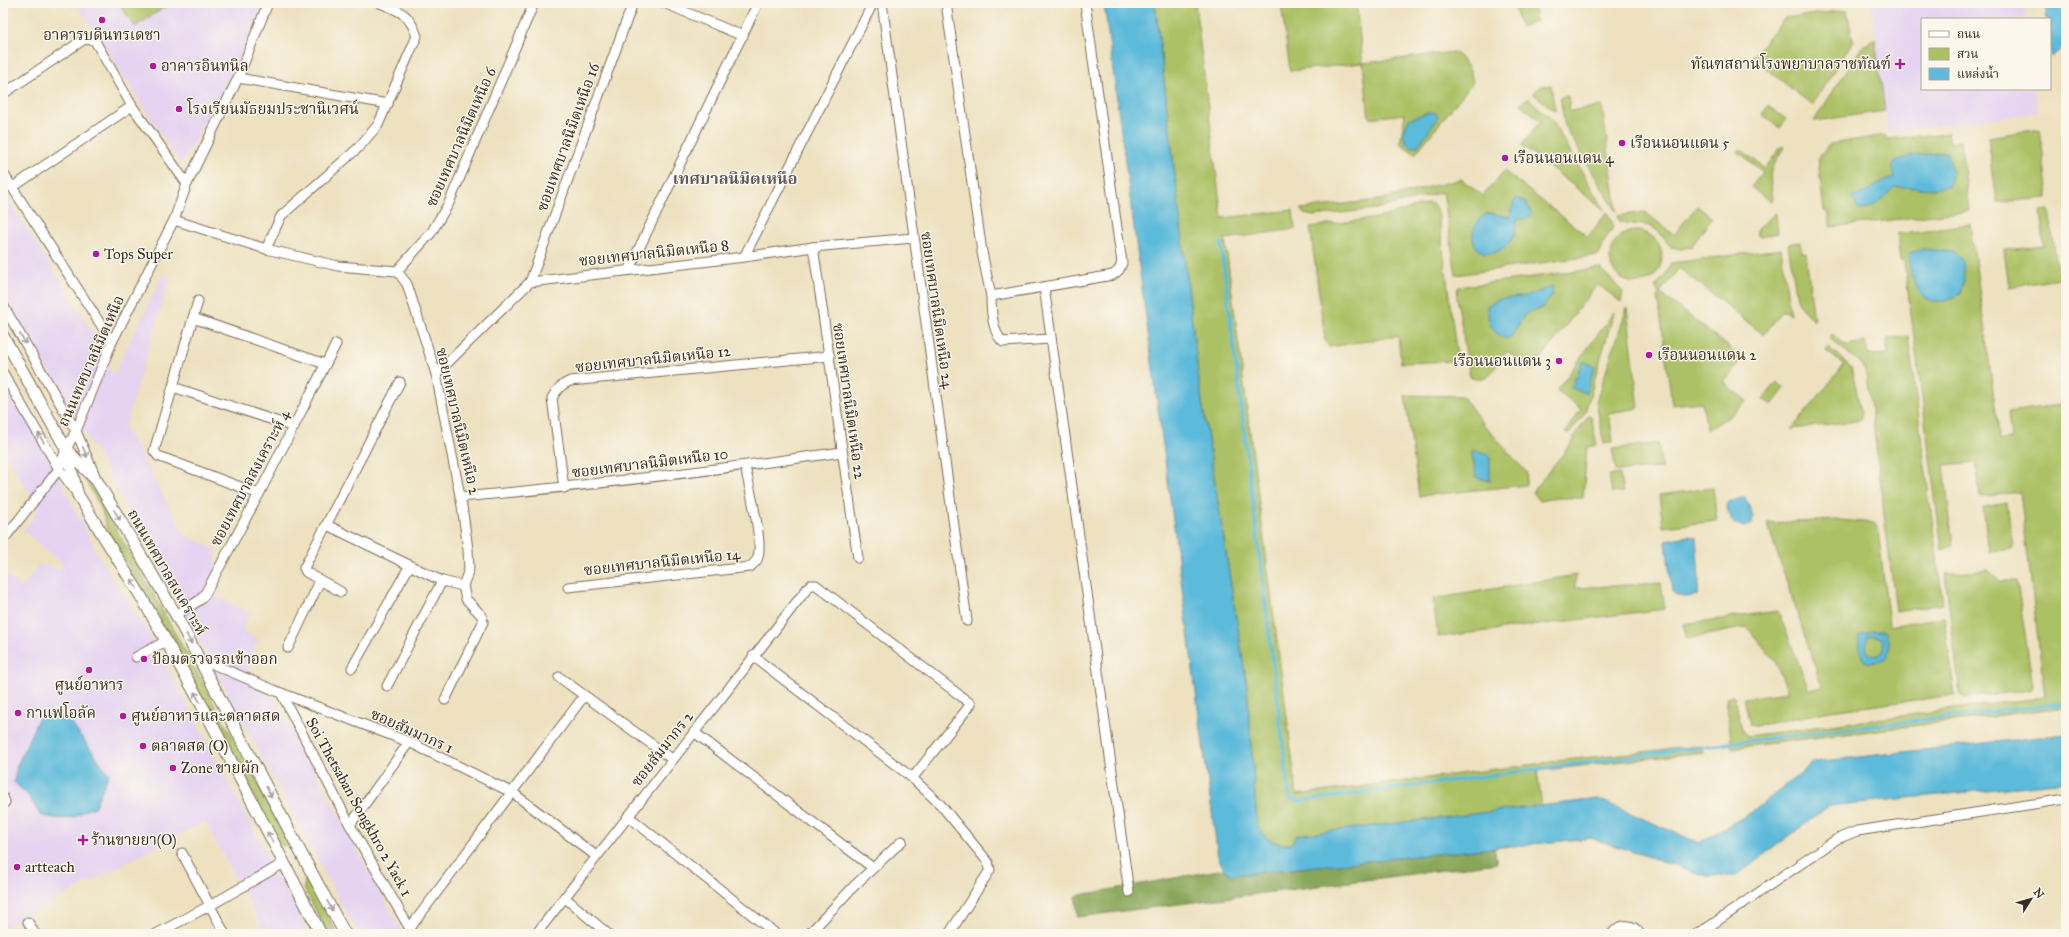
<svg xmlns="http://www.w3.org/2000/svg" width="2069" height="937" viewBox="0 0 2069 937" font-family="'IM FELL Great Primer','Noto Serif Thai',serif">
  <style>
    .built { fill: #e5d3f1 }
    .green { fill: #acc165; stroke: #747642 }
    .forest { fill: #89a75a; stroke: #62683c }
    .water { fill: #5cbada; stroke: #4c727c; fill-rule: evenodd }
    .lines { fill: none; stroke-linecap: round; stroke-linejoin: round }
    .stream { stroke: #5cbada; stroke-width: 3.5 }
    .minor-casing { stroke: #796a57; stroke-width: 11 }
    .tertiary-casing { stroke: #796a57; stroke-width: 13 }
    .minor { stroke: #fff; stroke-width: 9 }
    .tertiary { stroke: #fff; stroke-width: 11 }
    .oneway { stroke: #a79f9a }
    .poi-dot { fill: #b5179e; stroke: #fbf7ec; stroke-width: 1.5 }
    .labels { text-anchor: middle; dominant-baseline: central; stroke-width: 3; stroke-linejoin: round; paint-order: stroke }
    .poi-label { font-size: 15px; fill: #3b2a1e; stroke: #fbf7ec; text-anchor: start }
    .street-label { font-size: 15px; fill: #3b2a1e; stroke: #fbf7ec }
    .neighbourhood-label { font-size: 16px; font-weight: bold; fill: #645661; stroke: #fbf7ec }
  </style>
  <rect width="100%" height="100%" fill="#fbf7ec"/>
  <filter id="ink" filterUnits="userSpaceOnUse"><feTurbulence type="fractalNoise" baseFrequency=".025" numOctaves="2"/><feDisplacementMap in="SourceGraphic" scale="8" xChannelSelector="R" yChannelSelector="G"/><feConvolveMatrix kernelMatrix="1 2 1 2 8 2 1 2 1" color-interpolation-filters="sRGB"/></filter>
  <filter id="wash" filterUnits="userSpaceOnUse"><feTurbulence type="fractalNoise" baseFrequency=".012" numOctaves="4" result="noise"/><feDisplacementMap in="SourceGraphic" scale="16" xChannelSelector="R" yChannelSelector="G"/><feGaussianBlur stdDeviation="0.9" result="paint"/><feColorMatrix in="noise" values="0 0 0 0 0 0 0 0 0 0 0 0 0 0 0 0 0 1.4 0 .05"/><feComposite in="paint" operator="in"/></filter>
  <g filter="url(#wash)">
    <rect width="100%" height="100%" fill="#ede1c0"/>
    <g class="built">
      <polygon points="76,3 262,3 243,53 181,165"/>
      <polygon points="1871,3 2024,3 2026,19 1922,19 1922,89 2035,89 2038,112 1888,132"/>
      <polygon points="3,191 99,342 113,376 163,275 170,277 125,427 185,536 216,549 216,596 250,613 241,631 258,639 247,667 277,702 403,934 358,934 95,450 3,293"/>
      <polygon points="3,381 47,453 100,559 150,635 309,934 266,934 205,821 3,928 3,573 23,588 39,564 62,570 61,563 23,530 39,510 3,450"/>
    </g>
    <g class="green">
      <polygon points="119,3 171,3 135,27"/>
      <path d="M1155,3H1195L1222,218L1293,210L1295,229L1225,239L1297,795L1573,759L1698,746L1704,752L1537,771L1542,807L1297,835L1291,844C1273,844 1266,841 1257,825L1247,686L1199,382Z"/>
      <path d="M1281,3H1356L1363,63L1454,52C1464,60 1471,68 1473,82L1415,154L1400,143L1405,114L1369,118L1363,63L1290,71Z"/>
      <polygon points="1513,3 1533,3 1536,21 1521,27"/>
      <polygon points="1847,10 1853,41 1812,105 1752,57 1785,18"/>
      <polygon points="1875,39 1885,111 1814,121 1862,47"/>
      <polygon points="1551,85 1555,110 1552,109 1533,93 1542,86"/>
      <polygon points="1568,96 1570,111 1602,106 1617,212 1565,127 1560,97"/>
      <polygon points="1528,98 1552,120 1604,210 1522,145 1541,121 1520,104"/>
      <polygon points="1768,106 1786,119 1780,128 1762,114"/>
      <polygon points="2040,129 2048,198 1997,202 1988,137"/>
      <polygon points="1948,133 1950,143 1961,141 1969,211 1831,227 1827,211 1824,211 1818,158 1830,144 1885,135 1887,139"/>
      <path d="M1782,146L1785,148C1768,170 1769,171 1773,198L1771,202L1751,187L1763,172L1738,152L1740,149L1765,168Z"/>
      <path d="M1504,171L1588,237L1607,212C1616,228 1614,226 1605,240C1602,245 1602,250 1598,255L1456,275L1443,192L1375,209L1314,216L1304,214L1301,209L1379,200L1461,179L1483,196Z"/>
      <polygon points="1428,203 1433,204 1438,211 1457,357 1456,361 1401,363 1398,336 1329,347 1325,340 1310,227 1383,217"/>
      <polygon points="1697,206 1712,218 1692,246 1681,249 1671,247 1658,231 1650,226 1620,222 1617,216 1645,212 1674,235"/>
      <polygon points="2049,210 2059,279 2009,287 2004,250 2044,246 2040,211"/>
      <polygon points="1776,213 1778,233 1760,237 1756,234 1758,228"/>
      <polygon points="1970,224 2000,440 2011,439 2008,412 2066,404 2066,707 1732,748 1726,697 1731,696 1735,698 1742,730 1747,736 2045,697 2020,492 1980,497 1976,462 1944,465 1953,546 1942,550 1904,261 1900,260 1897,234"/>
      <circle cx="1636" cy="257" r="26"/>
      <polygon points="1800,242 1802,253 1806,253 1814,321 1802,309 1797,299 1788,244"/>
      <polygon points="1781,249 1790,315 1783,310 1764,335 1679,268 1660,293 1743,358 1724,383 1747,401 1730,416 1707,430 1702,402 1672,405 1658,297 1659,293 1655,287 1665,276 1671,263"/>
      <polygon points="1600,268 1623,292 1621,302 1597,284 1532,371 1507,351 1487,378 1470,378 1457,298 1458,287"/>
      <polygon points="1627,308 1639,408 1609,413 1613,442 1604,444 1596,402"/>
      <polygon points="1614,312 1585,413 1569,434 1565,432 1581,409 1557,390"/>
      <polygon points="1832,334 1846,345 1865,342 1868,355 1887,354 1887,339 1908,336 1943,604 1896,611 1872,415 1865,370 1858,361 1829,338"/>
      <polygon points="1828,347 1851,367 1861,411 1861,419 1857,421 1792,429 1844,365 1826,351"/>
      <polygon points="1777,382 1785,388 1772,405 1763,399"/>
      <polygon points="1405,395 1462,396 1484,425 1527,473 1526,485 1419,496"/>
      <polygon points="1589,415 1591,416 1597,445 1587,447 1583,498 1554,498 1540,501 1533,492 1535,488 1575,439 1573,438"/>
      <polygon points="1658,443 1662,468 1616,471 1612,449"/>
      <polygon points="1620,474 1623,492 1612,493 1609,475"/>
      <polygon points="84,478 88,479 197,672 286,836 288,841 287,845 284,846 280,845 162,623 107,529 101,508"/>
      <polygon points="1713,488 1717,521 1663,527 1659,495"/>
      <polygon points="2007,503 2013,549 1989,552 1983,507"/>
      <polygon points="1840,520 1874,523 1878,529 1889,626 1944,617 1955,695 1830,711 1756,726 1750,725 1744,698 1788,692 1775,661 1747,627 1687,639 1683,624 1778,611 1809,690 1822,687 1767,523"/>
      <polygon points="1988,570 2000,581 2017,581 2033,687 2030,690 1965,698 1960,694 1945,574"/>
      <polygon points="1576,575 1575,588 1661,583 1665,609 1438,637 1433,599"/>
      <polygon points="305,880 310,882 337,934 328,934 304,888"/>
    </g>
    <polygon class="forest" points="1494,848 1497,863 1078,917 1075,896 1224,869 1231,875"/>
    <g class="water">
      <path d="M1104,3H1155L1199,382L1247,686L1257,825C1266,841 1273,844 1291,844L1297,835L1598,799L1699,843L1755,810L1814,762L2066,734V782L1829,806L1736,876H1707L1591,838L1231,875L1224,869L1218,857Z"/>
      <polygon points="2045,3 2066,3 2066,46 2051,57 2050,19 2047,19"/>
      <polygon points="1429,112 1436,113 1438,117 1418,146 1411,147 1406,143 1403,133 1409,119"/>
      <path d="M1947,152C1951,163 1955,176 1948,187C1929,191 1912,187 1894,187C1885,197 1873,211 1858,210L1853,198L1885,181L1894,178L1892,169L1895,162L1910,156Z"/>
      <path d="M1516,198L1526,203L1532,213L1528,218L1517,220C1516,225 1516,231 1514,235C1510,246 1493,258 1482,252C1465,242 1474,219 1488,213C1496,213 1503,218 1511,216L1513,203Z"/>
      <path d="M1923,249L1954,252L1963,261L1964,280L1960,294C1953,298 1938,304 1930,300C1914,294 1908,268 1910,253Z"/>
      <path d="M1553,286L1552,295L1544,307L1525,314L1511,337L1507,339C1491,334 1488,322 1487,306C1502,294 1513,300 1529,295C1537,293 1545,289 1553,286Z"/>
      <polygon points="1583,361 1595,367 1586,393 1571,388"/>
      <polygon points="1471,450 1490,455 1490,481 1477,478"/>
      <path d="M1745,497L1753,516L1752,524C1737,534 1724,516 1728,502Z"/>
      <path d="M1688,536L1696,537L1699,579L1698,595C1689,597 1678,599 1672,591L1666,543L1667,540Z"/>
      <path d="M1872,631H1885C1890,640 1890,649 1887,658L1868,664C1859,657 1858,646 1859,635ZM1874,635L1882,639C1884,646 1884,652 1877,656L1869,654L1866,648L1867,637Z"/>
      <path d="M49,714L68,719L109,774L94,808C86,808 82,813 76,816C63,821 53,818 40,815L28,795L14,782L17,766L38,719Z"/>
    </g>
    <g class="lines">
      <polyline class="stream" points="1221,243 1289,794 1291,799 1301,801 1746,741 2066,703"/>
    </g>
  </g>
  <g filter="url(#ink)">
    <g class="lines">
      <defs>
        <g id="minor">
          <polyline points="664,3 743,36"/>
          <polyline points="882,3 967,621"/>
          <polyline points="946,3 982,252 991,296 1113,275 1119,270 1122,263 1085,3"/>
          <polyline points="238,78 388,104"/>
          <polyline points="3,94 83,40 90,39 95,41 132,106 187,184"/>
          <polyline points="3,173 112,342"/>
          <polyline points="13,187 132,106"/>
          <polyline points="174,220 266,249 338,266 397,271 407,284 436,374 462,506 468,549 469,569 463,586 466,599 482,616 483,622 445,700"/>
          <path d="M813,247C829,350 842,455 858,558"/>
          <path d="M266,249L281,216L358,148L378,125L417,36C409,14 401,11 380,3"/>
          <polyline points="744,257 873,3"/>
          <polyline points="629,269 758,3"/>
          <polyline points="397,271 431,233 449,203 534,3"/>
          <polyline points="530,282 633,3"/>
          <polyline points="1044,287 1129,892"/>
          <path d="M991,296C991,310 992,332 1003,342L1050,339"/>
          <polyline points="198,301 154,451 158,456 259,494"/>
          <polyline points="3,305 76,431 96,478"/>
          <polyline points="193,318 325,364"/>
          <polyline points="3,373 59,469 76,492"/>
          <polyline points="436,374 530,282 744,257 813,247 913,238"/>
          <polyline points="173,387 294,427"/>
          <path d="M564,488L552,398C557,389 561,385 570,381L830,356"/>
          <path d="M461,497C588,486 715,470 842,452"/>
          <polyline points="327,525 442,581 463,586"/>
          <polyline points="3,540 59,469 66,449 76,431 112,342 174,220 187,184 238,78 268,3"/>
          <path d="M568,587L750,567C753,564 757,562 758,557C763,539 749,487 745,466"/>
          <polyline points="341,592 306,572 304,568 400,382"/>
          <polyline points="176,615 200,600 205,594 259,494 336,344"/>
          <polyline points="288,648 320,581"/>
          <polyline points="753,656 910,776 940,804 988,862 990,870 949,934"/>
          <polyline points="136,657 166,641"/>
          <polyline points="201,661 215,665 281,693 409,742 513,793 596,856"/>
          <polyline points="352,668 410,565"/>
          <polyline points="559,677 672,759"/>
          <polyline points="387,686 442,581"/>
          <polyline points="281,693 350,825 413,934"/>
          <polyline points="694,732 873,868"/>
          <polyline points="3,797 5,802 3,804"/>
          <polyline points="628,816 776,934"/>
          <polyline points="350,825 409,742"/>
          <polyline points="182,853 225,934"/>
          <polyline points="564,897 608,934"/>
          <polyline points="28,922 35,934"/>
          <polyline points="410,928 584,696"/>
          <polyline points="156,934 211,905 284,863"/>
          <polyline points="536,934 810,585 816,585 971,704 915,775 910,776"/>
          <polyline points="809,934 854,886 902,841"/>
          <path d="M1612,934C1619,924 1633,922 1640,934"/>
          <polyline points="1695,934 1707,928 1837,839 1857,831 2066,799"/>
        </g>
        <g id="tertiary">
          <polyline points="3,336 66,449 97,481 176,615 301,853 345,934"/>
          <polyline points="66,450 78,495 142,598 204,709 321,934"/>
        </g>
      </defs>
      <use href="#minor" class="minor-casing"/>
      <use href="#tertiary" class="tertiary-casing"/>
      <use href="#minor" class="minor"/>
      <use href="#tertiary" class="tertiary"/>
    </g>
    <defs><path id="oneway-shaft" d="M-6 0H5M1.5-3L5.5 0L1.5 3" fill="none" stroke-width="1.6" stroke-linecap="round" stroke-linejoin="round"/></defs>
    <g class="oneway">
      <use href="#oneway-shaft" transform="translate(23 339) rotate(60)"/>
      <use href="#oneway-shaft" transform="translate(41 438) rotate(-120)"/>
      <use href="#oneway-shaft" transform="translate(85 452) rotate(67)"/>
      <use href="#oneway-shaft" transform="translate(117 515) rotate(59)"/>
      <use href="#oneway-shaft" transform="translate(134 584) rotate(-122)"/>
      <use href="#oneway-shaft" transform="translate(189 639) rotate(63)"/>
      <use href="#oneway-shaft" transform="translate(197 697) rotate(-119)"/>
      <use href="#oneway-shaft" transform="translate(269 792) rotate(63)"/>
      <use href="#oneway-shaft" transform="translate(270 837) rotate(-117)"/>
      <use href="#oneway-shaft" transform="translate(330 906) rotate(61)"/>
    </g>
  </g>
  <g class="poi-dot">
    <circle cx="102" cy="20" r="4"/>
    <path d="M1898 58h4v4h4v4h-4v4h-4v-4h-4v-4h4z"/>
    <circle cx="153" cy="66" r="4"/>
    <circle cx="179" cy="109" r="4"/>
    <circle cx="1622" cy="143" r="4"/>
    <circle cx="1505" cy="158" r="4"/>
    <circle cx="96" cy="254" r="4"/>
    <circle cx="1649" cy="355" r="4"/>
    <circle cx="1559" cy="361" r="4"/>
    <circle cx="144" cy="659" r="4"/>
    <circle cx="89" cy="670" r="4"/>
    <circle cx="18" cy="713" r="4"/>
    <circle cx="123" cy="716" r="4"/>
    <circle cx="143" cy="746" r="4"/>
    <circle cx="173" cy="768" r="4"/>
    <path d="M81 834h4v4h4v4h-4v4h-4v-4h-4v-4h4z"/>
    <circle cx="17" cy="867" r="4"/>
  </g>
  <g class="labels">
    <g class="poi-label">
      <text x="102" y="35" text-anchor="middle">อาคารบดินทรเดชา</text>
      <text x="1891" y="64" text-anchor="end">ทัณฑสถานโรงพยาบาลราชทัณฑ์</text>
      <text x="161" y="66">อาคารอินทนิล</text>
      <text x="187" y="109">โรงเรียนมัธยมประชานิเวศน์</text>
      <text x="1630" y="143">เรือนนอนแดน 5</text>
      <text x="1513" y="158">เรือนนอนแดน 4</text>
      <text x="104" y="254">Tops Super</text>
      <text x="1657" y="355">เรือนนอนแดน 2</text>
      <text x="1551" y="361" text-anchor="end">เรือนนอนแดน 3</text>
      <text x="152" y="659">ป้อมตรวจรถเข้าออก</text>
      <text x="89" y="685" text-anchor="middle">ศูนย์อาหาร</text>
      <text x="26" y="713">กาแฟโอลัค</text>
      <text x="131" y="716">ศูนย์อาหารและตลาดสด</text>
      <text x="151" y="746">ตลาดสด (O)</text>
      <text x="181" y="768">Zone ขายผัก</text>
      <text x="91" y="840">ร้านขายยา(O)</text>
      <text x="25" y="867">artteach</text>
    </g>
    <g class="street-label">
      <text transform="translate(461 137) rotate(-66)">ซอยเทศบาลนิมิตเหนือ 6</text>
      <text transform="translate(568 137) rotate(-70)">ซอยเทศบาลนิมิตเหนือ 16</text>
      <text transform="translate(654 253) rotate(-6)">ซอยเทศบาลนิมิตเหนือ 8</text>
      <text transform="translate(937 310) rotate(82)">ซอยเทศบาลนิมิตเหนือ 24</text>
      <text transform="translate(653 359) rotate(-6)">ซอยเทศบาลนิมิตเหนือ 12</text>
      <text transform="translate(91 361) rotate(-66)">ถนนเทศบาลนิมิตเหนือ</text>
      <text transform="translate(849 401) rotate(82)">ซอยเทศบาลนิมิตเหนือ 22</text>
      <text transform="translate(458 421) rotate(77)">ซอยเทศบาลนิมิตเหนือ 2</text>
      <text transform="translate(650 463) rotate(-7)">ซอยเทศบาลนิมิตเหนือ 10</text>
      <text transform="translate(250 478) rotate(-62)">ซอยเทศบาลสงเคราะห์ 4</text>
      <text transform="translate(662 562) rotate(-6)">ซอยเทศบาลนิมิตเหนือ 14</text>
      <text transform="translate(167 572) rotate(60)">ถนนเทศบาลสงเคราะห์</text>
      <text transform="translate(412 731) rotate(24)">ซอยสัมมากร 1</text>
      <text transform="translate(662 749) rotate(-52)">ซอยสัมมากร 2</text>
      <text transform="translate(359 807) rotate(61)">Soi Thetsaban Songkhro 2 Yaek 1</text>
    </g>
    <g class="neighbourhood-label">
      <text x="735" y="178">เทศบาลนิมิตเหนือ</text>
    </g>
  </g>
  <rect width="2069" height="937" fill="none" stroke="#fbf7ec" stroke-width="16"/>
  <rect x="1921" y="18" width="130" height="72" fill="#fbf7ec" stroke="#aea59a"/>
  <rect x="1929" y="31" width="20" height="6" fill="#ffffff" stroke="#aea59a"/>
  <text x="1957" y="38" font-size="12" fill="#3b2a1e">ถนน</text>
  <rect x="1929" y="48" width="20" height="12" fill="#acc165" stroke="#aea59a"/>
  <text x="1957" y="58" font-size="12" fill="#3b2a1e">สวน</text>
  <rect x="1929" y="68" width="20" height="12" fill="#5cbada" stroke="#aea59a"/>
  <text x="1957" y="78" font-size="12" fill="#3b2a1e">แหล่งน้ำ</text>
  <g transform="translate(2031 899) rotate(53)" stroke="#fbf7ec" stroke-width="3" paint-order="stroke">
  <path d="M0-3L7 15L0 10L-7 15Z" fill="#3b2a1e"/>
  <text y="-6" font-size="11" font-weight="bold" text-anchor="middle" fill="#3b2a1e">N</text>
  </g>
</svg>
